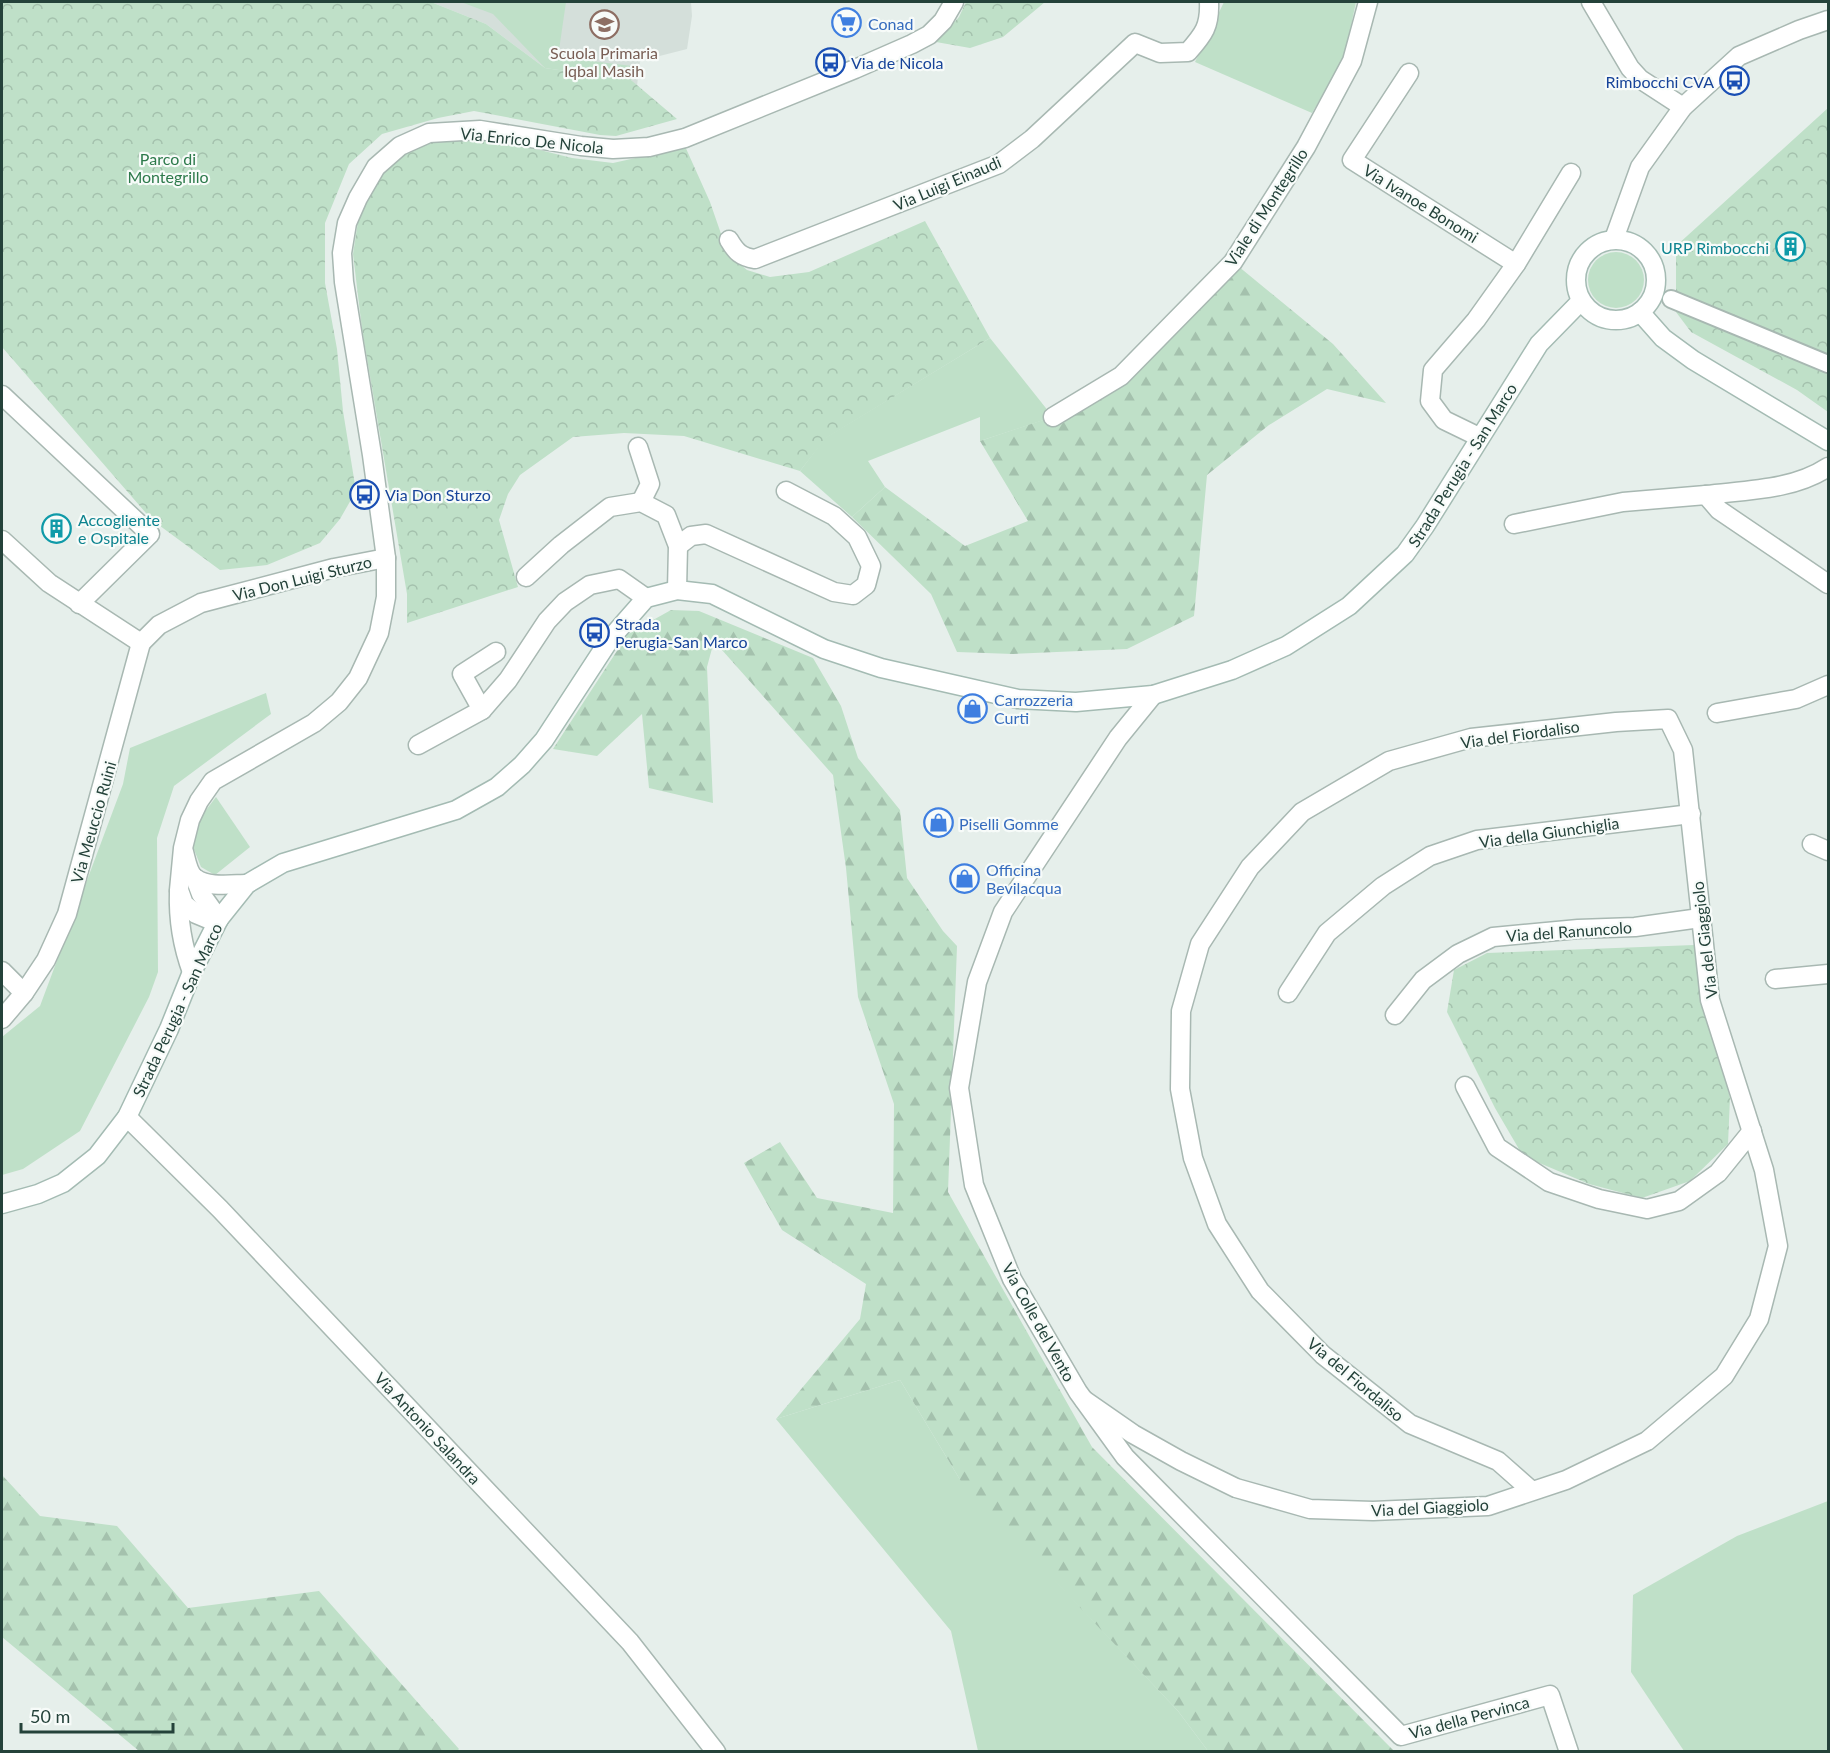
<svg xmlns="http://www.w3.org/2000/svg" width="1830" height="1753" viewBox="0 0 1830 1753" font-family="Lato,sans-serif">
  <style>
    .built { fill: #d4dfda }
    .green { fill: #bfe0c8 }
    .forest { fill: url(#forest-firs) }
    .park { fill: url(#park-crowns) }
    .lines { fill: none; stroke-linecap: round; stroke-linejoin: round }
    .pedestrian-casing { stroke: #a8b8b2; stroke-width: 20 }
    .minor-casing { stroke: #a8b8b2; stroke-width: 21 }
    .tertiary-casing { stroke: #a8b8b2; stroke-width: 21 }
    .secondary-casing { stroke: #a4bbb3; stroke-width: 21 }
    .pedestrian { stroke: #fff; stroke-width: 16 }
    .minor { stroke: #fff; stroke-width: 18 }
    .tertiary { stroke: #fff; stroke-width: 18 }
    .secondary { stroke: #fff; stroke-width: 18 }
    .labels { text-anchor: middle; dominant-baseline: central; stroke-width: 4.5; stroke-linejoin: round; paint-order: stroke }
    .shop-label { font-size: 16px; fill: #366cbe; stroke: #f7fbf9; text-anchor: start }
    .education-label { font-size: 16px; fill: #785e54; stroke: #f7fbf9 }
    .transit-label { font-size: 16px; fill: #164399; stroke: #f7fbf9; text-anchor: start }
    .street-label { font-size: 16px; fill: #24423a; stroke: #f7fbf9 }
    .park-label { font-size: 16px; fill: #2d7a4b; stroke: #f7fbf9 }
    .culture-label { font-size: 16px; fill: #0d838f; stroke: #f7fbf9; text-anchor: end }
  </style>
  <defs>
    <pattern id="forest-firs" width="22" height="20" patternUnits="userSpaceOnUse" patternTransform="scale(1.5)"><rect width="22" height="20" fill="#bfe0c8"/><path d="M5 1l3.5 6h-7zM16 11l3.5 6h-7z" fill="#a4c1ad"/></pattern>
    <pattern id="park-crowns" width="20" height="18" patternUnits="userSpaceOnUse" patternTransform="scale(1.5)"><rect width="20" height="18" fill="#bfe0c8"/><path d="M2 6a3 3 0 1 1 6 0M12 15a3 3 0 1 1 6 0" fill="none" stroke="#a4c1ad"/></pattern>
  </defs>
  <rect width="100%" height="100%" fill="#e6efeb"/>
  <polygon class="built" points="431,2 691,2 692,16 687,49 640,61 637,86 631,80 545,68 486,24"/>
  <g class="green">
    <polygon points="461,2 566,2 558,57 632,66 631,80 545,68 493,14"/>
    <polygon points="1224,2 1356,2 1344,59 1312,113 1195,62"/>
    <circle cx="1616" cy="280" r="28"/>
    <polygon points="990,338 1053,417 980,441 980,417 868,461 885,487 852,517 800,471 825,438"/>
    <polygon points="266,693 271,714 174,786 157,838 158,972 149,997 80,1131 23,1169 2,1175 2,1037 40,1006 123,784 130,748"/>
    <polygon points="216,797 250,847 215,875 201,867 193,847 200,818"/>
    <polygon points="900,1380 959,1478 1178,1711 1208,1751 978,1751 951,1631 776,1419"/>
    <polygon points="1828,1501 1828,1751 1684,1751 1631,1672 1633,1595 1737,1536"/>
  </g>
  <g class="forest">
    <polygon points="1238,266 1333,344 1386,403 1327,389 1269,425 1207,475 1194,616 1127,649 1013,654 957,652 931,594 852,517 885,487 965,546 1028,521 980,441 1049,418 1061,424 1124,382"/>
    <polygon points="671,610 699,611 813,658 841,706 858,758 900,810 907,878 943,931 957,946 948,1192 1092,1447 1394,1751 1208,1751 1178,1711 962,1483 900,1380 776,1419 860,1319 866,1284 782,1230 744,1163 780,1142 817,1198 893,1213 894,1104 858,997 846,868 833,775 714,641 707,667 713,803 649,788 642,714 597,756 553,749 628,634"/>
    <polygon points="2,1475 40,1516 117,1526 188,1608 319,1591 459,1749 456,1752 139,1751 2,1637"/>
  </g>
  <g class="park">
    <polygon points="2,2 431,2 486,24 545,68 631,80 677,119 616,136 600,135 474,111 438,118 382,134 349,164 325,223 325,283 337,349 343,411 356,491 340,519 320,543 267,565 220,570 152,520 2,347"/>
    <polygon points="966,2 1045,2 1003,37 970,48 936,42 959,17"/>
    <polygon points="1828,108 1828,412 1797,390 1691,332 1676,312 1676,246"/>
    <polygon points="439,140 508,142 572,158 613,163 667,151 684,144 710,202 728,254 747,270 770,277 809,272 925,221 990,338 826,438 800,471 684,436 624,433 573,437 520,475 508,494 499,520 518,587 407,623 407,594 362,329 353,254 359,215 379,176 408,152"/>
    <polygon points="1694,945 1730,1098 1728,1144 1690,1181 1642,1198 1589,1184 1523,1156 1495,1108 1447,1012 1454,970 1487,953"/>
  </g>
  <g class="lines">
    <defs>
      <polyline id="pedestrian" points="1671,299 1828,364"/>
      <g id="minor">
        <polyline points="1409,73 1352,160 1516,264"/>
        <path d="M729,240C736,252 741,257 755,259L999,164L1032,139L1135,43L1160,53L1188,52C1204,34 1210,26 1209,2"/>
        <polyline points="2,395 150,534 79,604"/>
        <polyline points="1053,417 1121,376 1233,262 1306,147 1352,61 1368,2"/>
        <polyline points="1479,437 1444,420 1430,401 1433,370 1476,320 1516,264 1571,173"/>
        <polyline points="638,447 650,484 641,502"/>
        <path d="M1706,495C1748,490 1793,490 1828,467"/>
        <polyline points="1514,524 1623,502 1706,495 1719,510 1828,584"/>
        <polyline points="2,540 49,583 141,643 159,625 201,603 334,568 386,558"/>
        <polyline points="678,546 691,536 706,534 834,592 853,595 866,585 871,566 857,537 834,516 786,491"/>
        <polyline points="526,577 561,545 610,507 641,502 666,515 678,546 677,590"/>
        <polyline points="1153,695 1118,738 1003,912 977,982 959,1088 974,1185 1012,1279 1078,1392 1125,1457 1401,1736 1550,1695 1569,1752"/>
        <polyline points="482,710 462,674 496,652"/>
        <polyline points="1717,713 1796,699 1828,685"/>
        <polyline points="418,745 482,710 508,680 547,621 565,602 590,585 619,579 646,598"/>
        <polyline points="1812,844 1828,851"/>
        <polyline points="2,971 24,993"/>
        <polyline points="1775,979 1828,974"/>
        <polyline points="1288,993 1327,933 1383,886 1430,856 1477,840 1691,814"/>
        <polyline points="1395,1015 1423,980 1458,954 1493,937 1578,929 1635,927 1700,918"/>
        <polyline points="2,1019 24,993 46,960 67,914 141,643"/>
        <polyline points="1465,1086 1497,1147 1549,1182 1599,1199 1647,1209 1679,1201 1718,1173 1752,1131"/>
        <polyline points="127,1117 220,1209 630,1642 716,1752"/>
        <polyline points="1084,1400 1133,1434 1181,1461 1236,1488 1310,1509 1373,1511 1488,1506 1566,1480 1647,1441 1724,1376 1759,1319 1778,1246 1764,1170 1710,1000 1683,750 1668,719 1616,722 1471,738 1389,761 1302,812 1250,867 1200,944 1181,1011 1180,1089 1193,1158 1217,1224 1260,1291 1323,1355 1410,1424 1498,1461 1532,1491"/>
      </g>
      <g id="tertiary">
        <polyline points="1591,2 1630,68 1640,79 1683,107"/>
        <polyline points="1614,239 1640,167 1683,107 1739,56 1799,30 1828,20"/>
        <path d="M184,852C186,859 188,873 195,878C207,888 233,884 247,884"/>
        <polyline points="195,878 201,894 219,919"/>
        <path d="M179,892C178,921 182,945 192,972"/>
        <polyline points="219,919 208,919 196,914 184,904 179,890 183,848 190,820 199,801 213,781 314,723 339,702 358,678 379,633 386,597 386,558 372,455 344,282 342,253 347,223 358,198 376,167 400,146 429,133 480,130 581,146 613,149 649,147 685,138 855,69 912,44 929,35 943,21 954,2"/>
      </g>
      <g id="secondary">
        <circle cx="1616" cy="280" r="40"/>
        <polyline points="1640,312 1663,338 1693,360 1828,441"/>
        <polyline points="2,1204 38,1194 63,1183 97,1156 127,1117 169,1029 192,972 219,919 247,884 283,863 456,810 497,787 522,765 544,740 610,639 646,598 677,590 712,594 824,649 881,668 1018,699 1076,702 1153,695 1232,670 1286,646 1349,606 1405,554 1425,526 1539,344 1581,301"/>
      </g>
    </defs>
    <use href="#pedestrian" class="pedestrian-casing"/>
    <use href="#minor" class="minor-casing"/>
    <use href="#tertiary" class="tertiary-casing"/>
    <use href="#secondary" class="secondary-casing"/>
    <use href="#pedestrian" class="pedestrian"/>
    <use href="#minor" class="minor"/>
    <use href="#tertiary" class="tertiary"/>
    <use href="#secondary" class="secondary"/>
  </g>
  <defs>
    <symbol id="supermarket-ring" viewBox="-11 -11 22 22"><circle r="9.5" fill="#f7fbf9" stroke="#3f7fe0" stroke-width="1.5"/><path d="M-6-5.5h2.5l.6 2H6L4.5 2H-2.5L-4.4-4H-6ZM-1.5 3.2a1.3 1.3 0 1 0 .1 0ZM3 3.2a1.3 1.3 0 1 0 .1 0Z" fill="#3f7fe0"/></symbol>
    <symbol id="school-ring" viewBox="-11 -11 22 22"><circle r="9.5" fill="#f7fbf9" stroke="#8d6e63" stroke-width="1.5"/><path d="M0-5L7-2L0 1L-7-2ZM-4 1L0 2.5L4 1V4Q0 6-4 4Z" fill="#8d6e63"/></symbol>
    <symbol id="bus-ring" viewBox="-11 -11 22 22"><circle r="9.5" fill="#f7fbf9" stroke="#1a4fb4" stroke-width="1.5"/><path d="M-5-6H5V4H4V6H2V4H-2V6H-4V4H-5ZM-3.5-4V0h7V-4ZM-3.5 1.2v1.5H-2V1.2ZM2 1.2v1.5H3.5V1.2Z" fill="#1a4fb4"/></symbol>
    <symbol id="building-ring" viewBox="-11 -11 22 22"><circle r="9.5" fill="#f7fbf9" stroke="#0f9aa8" stroke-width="1.5"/><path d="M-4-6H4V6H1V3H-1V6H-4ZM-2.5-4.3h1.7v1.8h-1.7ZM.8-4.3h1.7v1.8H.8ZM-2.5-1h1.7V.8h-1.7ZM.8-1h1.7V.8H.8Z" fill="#0f9aa8"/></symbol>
    <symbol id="shop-ring" viewBox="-11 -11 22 22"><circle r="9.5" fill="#f7fbf9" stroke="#3f7fe0" stroke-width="1.5"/><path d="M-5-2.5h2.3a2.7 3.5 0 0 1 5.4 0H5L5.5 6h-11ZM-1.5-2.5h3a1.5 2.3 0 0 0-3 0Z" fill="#3f7fe0"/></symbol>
  </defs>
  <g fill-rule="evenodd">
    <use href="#supermarket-ring" x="830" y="6" width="33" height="33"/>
    <use href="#school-ring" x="588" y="8" width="33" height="33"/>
    <use href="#bus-ring" x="814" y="46" width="33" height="33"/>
    <use href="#bus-ring" x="1718" y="64" width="33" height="33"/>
    <use href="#building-ring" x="1774" y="230" width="33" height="33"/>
    <use href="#bus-ring" x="348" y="478" width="33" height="33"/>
    <use href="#building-ring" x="40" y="512" width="33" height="33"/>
    <use href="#bus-ring" x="578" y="616" width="33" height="33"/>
    <use href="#shop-ring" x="956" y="692" width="33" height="33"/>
    <use href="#shop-ring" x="922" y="806" width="33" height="33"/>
    <use href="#shop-ring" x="948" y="862" width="33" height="33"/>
  </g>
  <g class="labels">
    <g class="shop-label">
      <text x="868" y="23">Conad</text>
      <text x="994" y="699">Carrozzeria<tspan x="994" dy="18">Curti</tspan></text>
      <text x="959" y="823">Piselli Gomme</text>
      <text x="986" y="869">Officina<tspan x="986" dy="18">Bevilacqua</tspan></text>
    </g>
    <g class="education-label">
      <text x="604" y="52">Scuola Primaria<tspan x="604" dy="18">Iqbal Masih</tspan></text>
    </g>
    <g class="transit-label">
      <text x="851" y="62">Via de Nicola</text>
      <text x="1714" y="81" text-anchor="end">Rimbocchi CVA</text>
      <text x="385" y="494">Via Don Sturzo</text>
      <text x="615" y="623">Strada<tspan x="615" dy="18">Perugia-San Marco</tspan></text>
    </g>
    <g class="street-label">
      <text transform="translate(532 140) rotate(6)">Via Enrico De Nicola</text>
      <text transform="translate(947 183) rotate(-23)">Via Luigi Einaudi</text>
      <text transform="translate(1421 203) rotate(32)">Via Ivanoe Bonomi</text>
      <text transform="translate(1266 207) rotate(-57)">Viale di Montegrillo</text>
      <text transform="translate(1462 465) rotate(-58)">Strada Perugia - San Marco</text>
      <text transform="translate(302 578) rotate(-14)">Via Don Luigi Sturzo</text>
      <text transform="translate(1520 734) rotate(-8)">Via del Fiordaliso</text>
      <text transform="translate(93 822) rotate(-74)">Via Meuccio Ruini</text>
      <text transform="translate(1549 832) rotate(-8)">Via della Giunchiglia</text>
      <text transform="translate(1569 931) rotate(-4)">Via del Ranuncolo</text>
      <text transform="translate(1704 940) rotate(-97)">Via del Giaggiolo</text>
      <text transform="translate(177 1010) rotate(-65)">Strada Perugia - San Marco</text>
      <text transform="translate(1039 1322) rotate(61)">Via Colle del Vento</text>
      <text transform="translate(1356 1379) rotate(40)">Via del Fiordaliso</text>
      <text transform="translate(428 1428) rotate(47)">Via Antonio Salandra</text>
      <text transform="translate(1430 1507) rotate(-3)">Via del Giaggiolo</text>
      <text transform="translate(1469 1717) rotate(-15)">Via della Pervinca</text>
    </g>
    <g class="park-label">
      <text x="168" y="158">Parco di<tspan x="168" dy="18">Montegrillo</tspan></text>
    </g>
    <g class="culture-label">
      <text x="1769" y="247">URP Rimbocchi</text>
      <text x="78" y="519" text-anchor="start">Accogliente<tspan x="78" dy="18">e Ospitale</tspan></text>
    </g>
  </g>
  <rect width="1830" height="1753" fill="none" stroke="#24423a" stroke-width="6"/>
  <path d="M21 1723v9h152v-9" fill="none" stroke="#24423a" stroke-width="3"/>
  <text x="30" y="1723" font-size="18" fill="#24423a" stroke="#f7fbf9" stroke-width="4.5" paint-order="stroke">50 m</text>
</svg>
